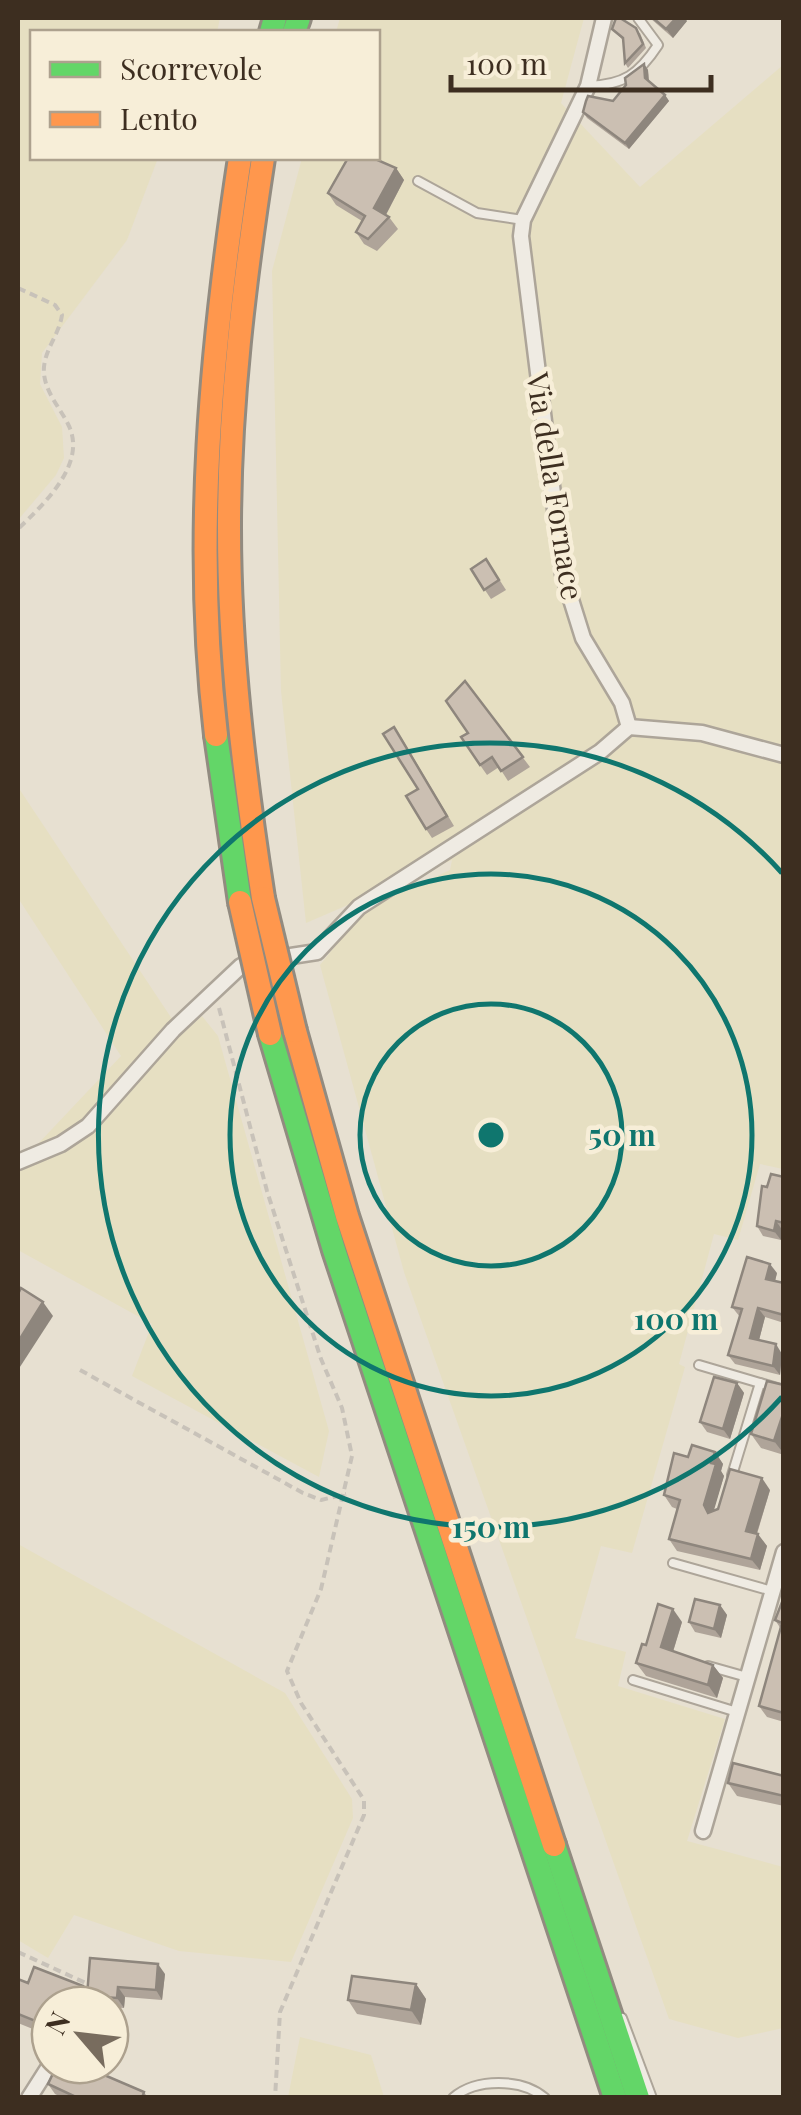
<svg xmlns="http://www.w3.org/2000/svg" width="801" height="2115" viewBox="0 0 801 2115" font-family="'Playfair Display',serif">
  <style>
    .farmland { fill: #e6dfc2 }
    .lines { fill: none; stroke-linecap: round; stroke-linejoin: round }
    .lane-casing { stroke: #ada599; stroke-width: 12 }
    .street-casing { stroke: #ada599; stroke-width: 19 }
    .fast-casing { stroke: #928b80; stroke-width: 28 }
    .slow-casing { stroke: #928b80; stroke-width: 28 }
    .path { stroke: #c8c2b9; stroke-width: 4; stroke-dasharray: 8 5; stroke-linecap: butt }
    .lane { stroke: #efebe3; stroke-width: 8 }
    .street { stroke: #efebe3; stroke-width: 14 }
    .fast { stroke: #63d668; stroke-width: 22 }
    .slow { stroke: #ff974d; stroke-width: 22 }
    .slow-bridge-casing { stroke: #928b80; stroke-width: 28; stroke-linecap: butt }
    .slow-bridge { stroke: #ff974d; stroke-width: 22 }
    .wall { fill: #afa499 }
    .shaded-wall { fill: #8e867d }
    .building { fill: #cbbfb2; stroke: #8e867d; stroke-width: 2.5 }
    .ring { fill: none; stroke: #0f766e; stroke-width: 5 }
    .labels { text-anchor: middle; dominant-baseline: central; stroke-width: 9; stroke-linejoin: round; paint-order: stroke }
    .street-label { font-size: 30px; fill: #3d2e20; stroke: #f7eed8 }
    .centre { fill: #0f766e; stroke: #f7eed8; stroke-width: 5 }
    .ring-label { font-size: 30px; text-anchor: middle; font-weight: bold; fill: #0f766e; stroke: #f7eed8; stroke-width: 9; stroke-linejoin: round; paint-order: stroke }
  </style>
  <rect width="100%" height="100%" fill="#e7e0d1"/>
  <g class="farmland">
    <polygon points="18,18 220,18 217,32 32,32 32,158 158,158 127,240 42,353 40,384 62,427 64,458 56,475 18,520"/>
    <polygon points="340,18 584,18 561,103 640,187 783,65 783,1169 760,1164 738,1240 714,1234 679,1364 685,1367 632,1553 601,1546 575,1638 626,1652 618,1686 725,1719 687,1841 783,1867 783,2028 738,2038 669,2019 404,1272 320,965 364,910 450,870 452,860 306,923 281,691 272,271 302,158 378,158 378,32 336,32"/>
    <polygon points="18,787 182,1034 202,1016 218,1036 329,1431 319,1477 132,1376 152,1324 18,1250 18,1165 121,1056 18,898"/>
    <polygon points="18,1544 285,1693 352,1799 353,1818 291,1962 179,1951 74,1915 48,1958 18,1940"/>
    <polygon points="300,2037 371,2055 384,2097 288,2097"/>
  </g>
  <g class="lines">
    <defs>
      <g id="lane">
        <path d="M588,86C624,85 639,74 658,45L638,18"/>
        <polyline points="418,181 477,213 523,220"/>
        <polyline points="699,1365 760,1383"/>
        <polyline points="732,1475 760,1383 784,1390"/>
        <polyline points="673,1563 772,1591"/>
        <polyline points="708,1666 747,1677"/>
        <polyline points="633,1680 737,1712"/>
        <polyline points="622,2018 652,2098"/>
        <path d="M453,2098C475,2078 522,2078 545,2098"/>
      </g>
      <g id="street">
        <polyline points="629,727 702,733 784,755"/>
        <polyline points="291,956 317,952 359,907 600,752 629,727 622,703 583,638 563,574 521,236 523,220 588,86 604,18"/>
        <polyline points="18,1162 61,1144 88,1126 173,1030 241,966"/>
        <polyline points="703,1831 784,1552"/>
        <polyline points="29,2098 50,2065"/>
      </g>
      <g id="fast">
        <polyline points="271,32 275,18"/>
        <polyline points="294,32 299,18"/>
        <polyline points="216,735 240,902"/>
        <polyline points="270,1034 334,1250 615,2098"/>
        <polyline points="554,1845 638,2098"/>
      </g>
      <g id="slow">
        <path d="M263,158C244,281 229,404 229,528C229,652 244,775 263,898"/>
        <path d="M216,735C193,542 211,349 240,158"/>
        <polyline points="295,1031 347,1216 554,1845"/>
      </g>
    </defs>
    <use href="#lane" class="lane-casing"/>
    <use href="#street" class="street-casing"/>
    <use href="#fast" class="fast-casing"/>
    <use href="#slow" class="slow-casing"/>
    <g class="path">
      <path d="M18,288L55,305L62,315C59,336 42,352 44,374C46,393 60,408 68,424C88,463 45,503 18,529"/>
      <polyline points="219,1008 267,1191 321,1359 342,1408 352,1456 321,1589 287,1671 301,1703 364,1800 364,1815 280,2012 275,2098"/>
      <polyline points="80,1370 303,1493 321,1500 346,1494"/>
      <polyline points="18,1952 90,1985"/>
    </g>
    <use href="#lane" class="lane"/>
    <use href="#street" class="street"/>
    <use href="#fast" class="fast"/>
    <use href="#slow" class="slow"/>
    <defs>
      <g id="slow-bridge">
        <polyline points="263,898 295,1031"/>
        <polyline points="240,902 270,1034"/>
      </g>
    </defs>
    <use href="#slow-bridge" class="slow-bridge-casing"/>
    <use href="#slow-bridge" class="slow-bridge"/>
  </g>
  <g class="wall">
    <polygon points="650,18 684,18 687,21 673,38"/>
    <polygon points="612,29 640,33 646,48 628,68 625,63 623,40"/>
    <polygon points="644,64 648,70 649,82 665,95 669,101 629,149 587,118 583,112 613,101"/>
    <polygon points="396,168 404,180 386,215 389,217 398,229 377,251 364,244 356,232 362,221 336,205 328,193"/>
    <polygon points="486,559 506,590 491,599 471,569"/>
    <polygon points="465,681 530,767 508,781 499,767 487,775 480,765 468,733"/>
    <polygon points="401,737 454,826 432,838 426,829 418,789"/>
    <polygon points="784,1177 784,1231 781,1240 763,1236 757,1226 767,1187"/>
    <polygon points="777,1273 775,1281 784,1283 784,1323 765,1317 759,1340 782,1354 780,1375 735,1364 728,1355 740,1317 732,1307"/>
    <polygon points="737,1383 744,1393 730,1439 707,1432 700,1422"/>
    <polygon points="784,1385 784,1455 761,1448 751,1434"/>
    <polygon points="715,1452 723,1464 721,1471 724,1476 713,1511 770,1490 757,1534 767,1546 760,1570 677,1551 669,1539 677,1509 672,1507 664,1495 688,1457"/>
    <polygon points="784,1597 784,1722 767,1717 759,1706 781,1629 775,1620"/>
    <polygon points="720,1605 727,1615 721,1638 695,1632 689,1622"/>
    <polygon points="682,1622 673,1652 713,1665 723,1678 717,1698 646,1676 636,1663 646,1645"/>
    <polygon points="784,1776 784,1806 737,1796 728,1783"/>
    <polygon points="165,1974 162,2000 125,1997 124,2008 110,2007 110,2005 93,2005 91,2002 50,2005 50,2036 18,2023 18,1979 28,1983 87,1991"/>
    <polygon points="416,1984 426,1999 421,2025 357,2014 348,2000"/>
    <polygon points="48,2084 144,2092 148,2098 63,2098 55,2094"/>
  </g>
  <g class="shaded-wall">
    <polygon points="676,18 684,18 687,21 673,38 666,29"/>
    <polygon points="644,64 648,70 649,84 645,78"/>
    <polygon points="665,95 669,101 629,149 625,143"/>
    <polygon points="396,168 404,180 383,220 374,208"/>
    <polygon points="776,1221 783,1231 781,1240 774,1231"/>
    <polygon points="770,1264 777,1273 773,1289 766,1279"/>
    <polygon points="43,1302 53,1316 18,1370 18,1342"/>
    <polygon points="758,1308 765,1317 757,1348 750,1338"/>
    <polygon points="776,1344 782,1354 780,1375 773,1366"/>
    <polygon points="737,1383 744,1393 730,1439 723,1429"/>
    <polygon points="784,1411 784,1454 774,1441"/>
    <polygon points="715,1452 723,1464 721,1471 724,1476 712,1517 716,1525 704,1505"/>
    <polygon points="762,1478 770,1490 754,1542 746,1531"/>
    <polygon points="758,1534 767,1546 760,1570 751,1559"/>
    <polygon points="720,1605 727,1615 721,1638 714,1629"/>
    <polygon points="673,1609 682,1622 670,1661 661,1647"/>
    <polygon points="713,1665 723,1678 717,1698 708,1685"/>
    <polygon points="158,1964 165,1974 162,2000 156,1990"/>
    <polygon points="416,1984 426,1999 421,2025 411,2010"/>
    <polygon points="83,1986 90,1996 87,1996 91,2002 89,2005 76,2005"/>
    <polygon points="118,1987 125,1997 124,2008 117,1998"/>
  </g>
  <g class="building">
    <polygon points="616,18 620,18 636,28 643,44 625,63 623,38 612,29"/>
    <polygon points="653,18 676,18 666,29"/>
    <polygon points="644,64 645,78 665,95 625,143 583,112 586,101 588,96 613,101 626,85 625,78"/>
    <polygon points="348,158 373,158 396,168 374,208 389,217 368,239 356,232 365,216 328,193"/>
    <polygon points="486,559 499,580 484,590 471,569"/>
    <polygon points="465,681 523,757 501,771 492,757 480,765 461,737 468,733 446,701"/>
    <polygon points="394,727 447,816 426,829 406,796 418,789 383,734"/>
    <polygon points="771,1174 784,1177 784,1223 776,1221 774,1231 757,1226 762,1186 767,1187"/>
    <polygon points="747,1257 770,1264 766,1279 784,1283 784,1315 758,1308 750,1338 776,1344 773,1366 728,1355 742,1309 732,1307"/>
    <polygon points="21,1288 43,1302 18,1342 18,1294"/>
    <polygon points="714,1377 737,1383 723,1429 700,1422"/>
    <polygon points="767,1381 784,1385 784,1411 774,1441 751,1434"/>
    <polygon points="692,1445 715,1452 711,1463 716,1464 704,1505 708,1513 718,1509 730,1469 762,1478 746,1531 758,1534 751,1559 669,1539 680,1500 664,1495 674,1453 688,1457"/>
    <polygon points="784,1597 784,1713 759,1706 782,1623 775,1620"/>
    <polygon points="695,1599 720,1605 714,1629 689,1622"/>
    <polygon points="658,1604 673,1609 661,1647 713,1665 708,1685 636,1663 642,1644 646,1645"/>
    <polygon points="733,1763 784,1776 784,1796 728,1783"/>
    <polygon points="90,1958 158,1964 156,1990 118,1987 117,1998 87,1996"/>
    <polygon points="34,1967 83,1986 76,2005 50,2005 50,2027 18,2014 18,1979 28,1983"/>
    <polygon points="352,1976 416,1984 411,2010 348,2000"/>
    <polygon points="57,2065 81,2065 144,2092 142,2098 78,2098 48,2084"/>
  </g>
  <g class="ring">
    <circle cx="491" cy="1135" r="131"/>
    <circle cx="491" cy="1135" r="261"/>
    <path d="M782 1397A392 392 0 1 1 782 873"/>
  </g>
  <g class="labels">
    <g class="street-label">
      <text transform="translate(556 486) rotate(81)">Via della Fornace</text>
    </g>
  </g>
  <circle cx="491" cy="1135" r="15" class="centre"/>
  <g class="ring-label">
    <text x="622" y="1146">50 m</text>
    <text x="676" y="1330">100 m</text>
    <text x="491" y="1538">150 m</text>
  </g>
  <rect width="801" height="2115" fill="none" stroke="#3d2e20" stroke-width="40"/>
  <rect x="30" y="30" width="350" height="130" fill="#f7eed8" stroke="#ada18e" stroke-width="2.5"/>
  <rect x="50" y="62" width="50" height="15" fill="#63d668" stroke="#ada18e" stroke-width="2.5"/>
  <text x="120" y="80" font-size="30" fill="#3d2e20">Scorrevole</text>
  <rect x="50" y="112" width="50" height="15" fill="#ff974d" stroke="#ada18e" stroke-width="2.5"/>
  <text x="120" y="130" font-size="30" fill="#3d2e20">Lento</text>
  <g transform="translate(80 2035) rotate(298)"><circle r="48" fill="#f7eed8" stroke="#ada18e" stroke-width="2.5"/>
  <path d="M0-8L18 38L0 25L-18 38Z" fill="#786c5e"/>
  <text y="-15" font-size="28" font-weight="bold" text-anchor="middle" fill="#3d2e20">N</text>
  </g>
  <path d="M451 75v15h260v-15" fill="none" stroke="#3d2e20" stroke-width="5"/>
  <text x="466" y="75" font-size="30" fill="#3d2e20" stroke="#f7eed8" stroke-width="8" paint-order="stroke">100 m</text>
</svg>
